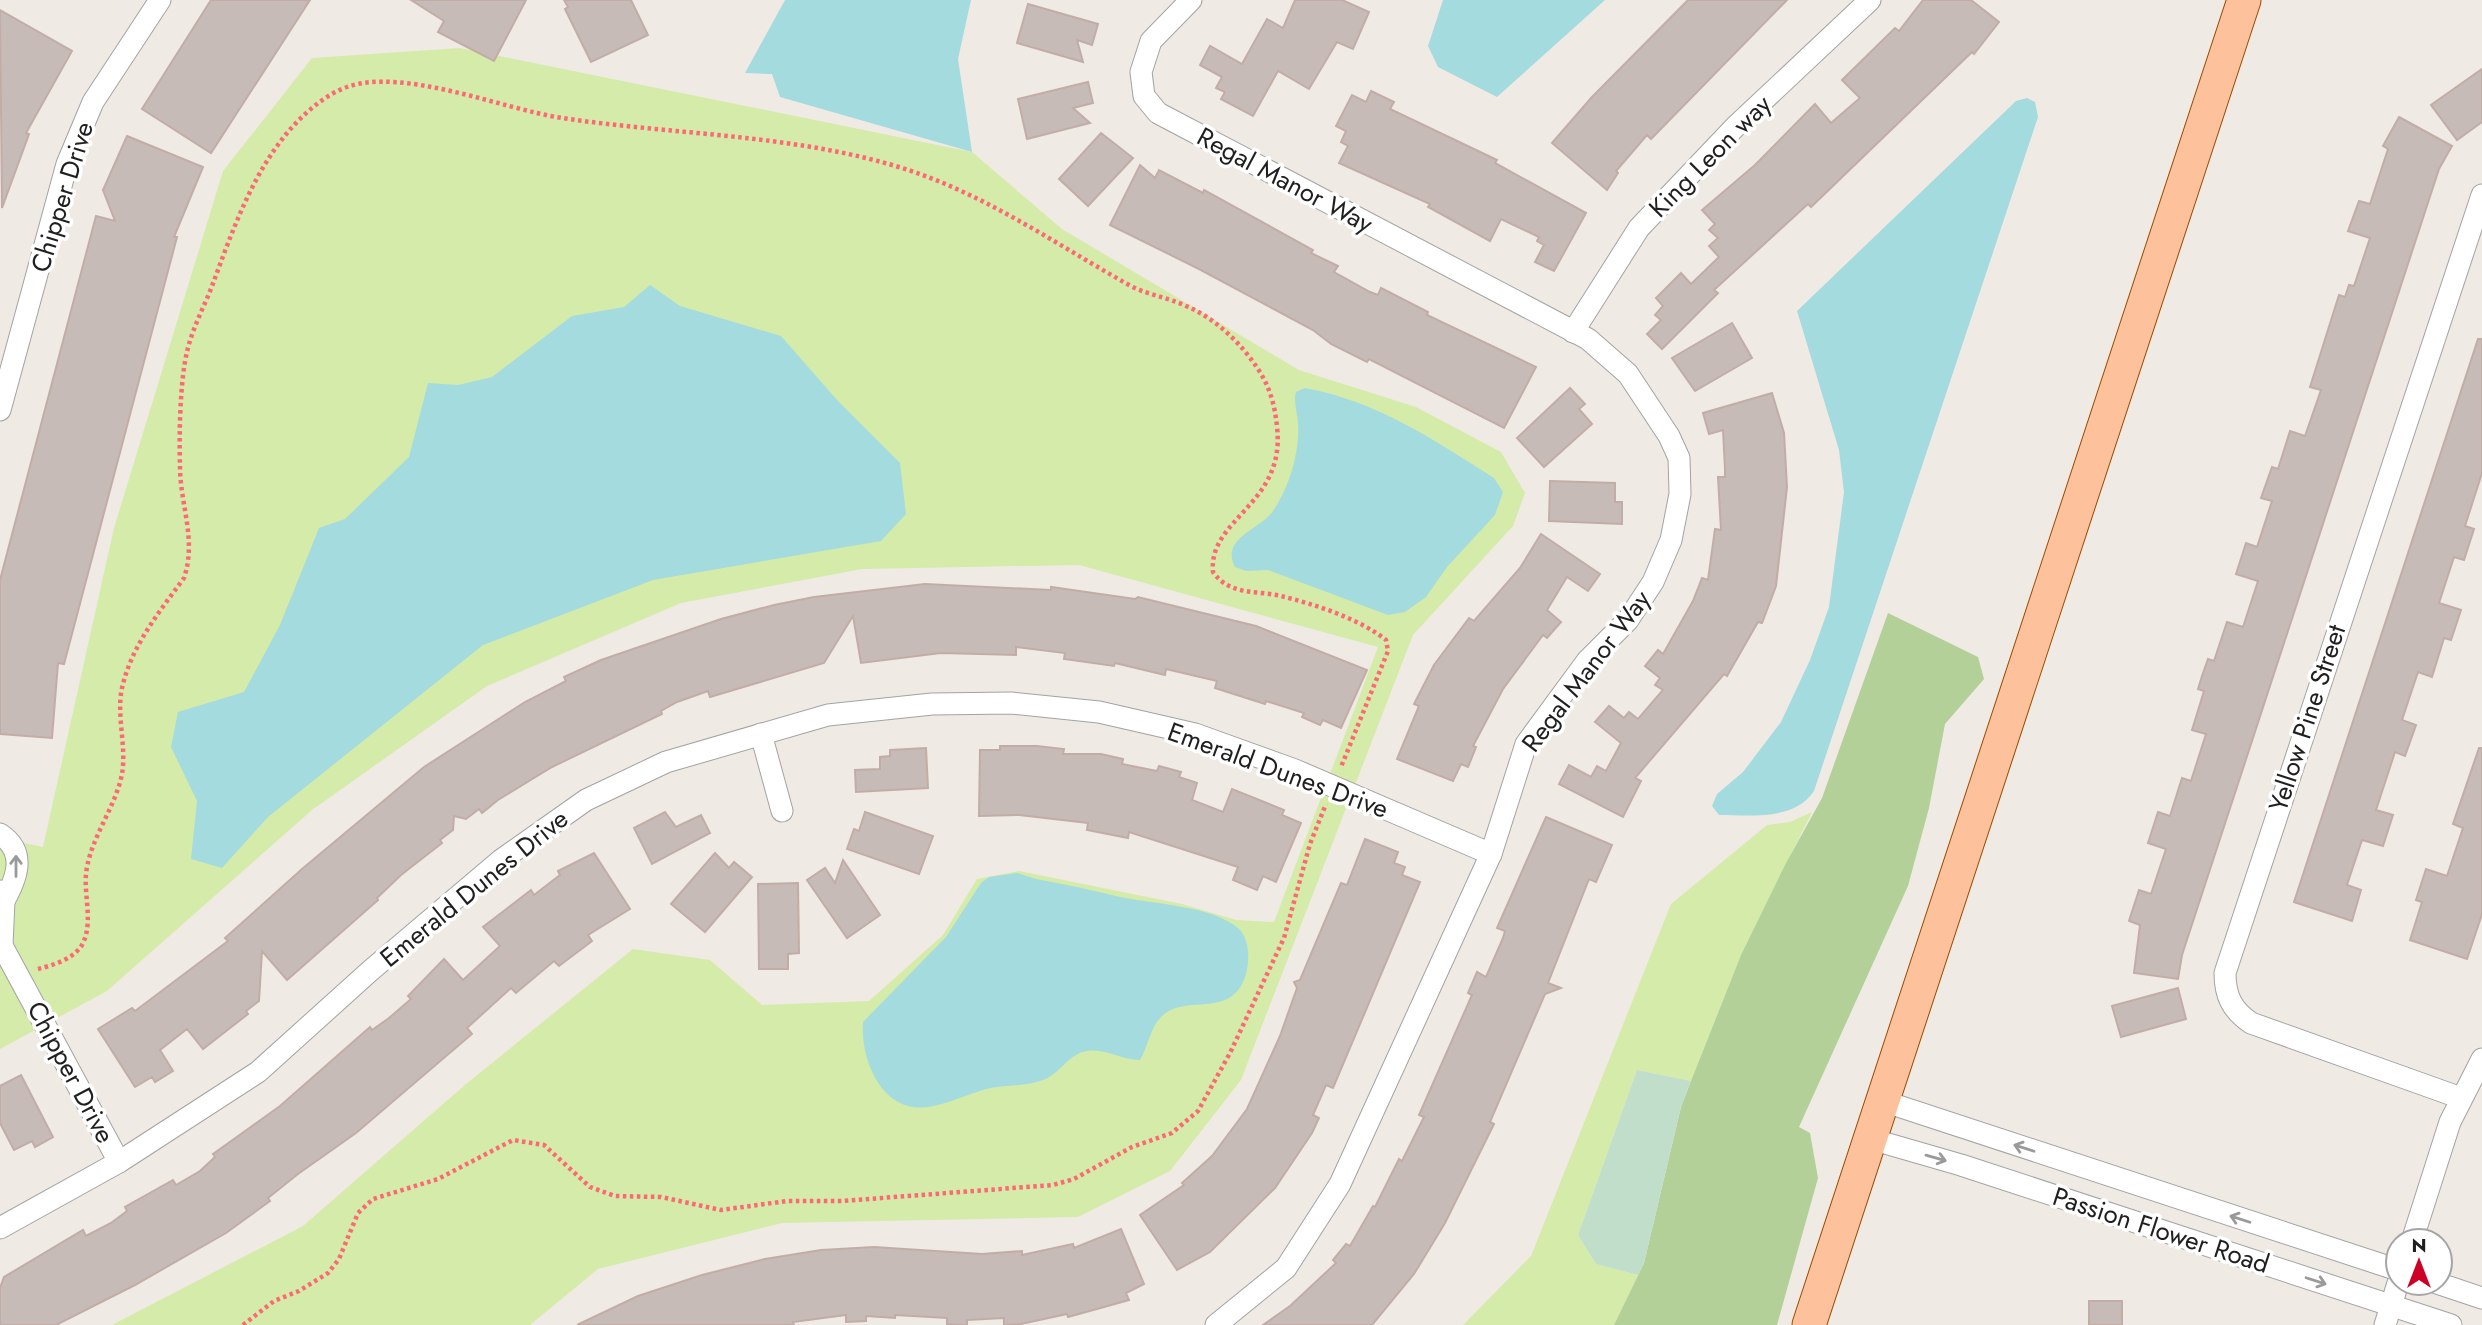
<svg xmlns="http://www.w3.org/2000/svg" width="2482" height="1325" viewBox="0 0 2482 1325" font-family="Jost,sans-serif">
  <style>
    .grass { fill: #d5eba9 }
    .forest { fill: #b3d098 }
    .wetland { fill: #c1decb }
    .water { fill: #a4dbde }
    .building { fill: #c7bbb8; stroke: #c2ada6; stroke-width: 2 }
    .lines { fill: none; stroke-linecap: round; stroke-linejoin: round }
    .street-casing { stroke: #a3a3a3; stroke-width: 23 }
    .primary-casing { stroke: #994b00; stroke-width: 35 }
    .path { stroke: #fc6974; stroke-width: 4.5; stroke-dasharray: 3.5 3.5; stroke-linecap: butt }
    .street { stroke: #fff; stroke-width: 21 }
    .primary { stroke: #fdc29c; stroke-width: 33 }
    .oneway { stroke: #9a9a9a }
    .labels { text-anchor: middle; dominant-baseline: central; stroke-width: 7; stroke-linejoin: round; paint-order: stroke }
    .street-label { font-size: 26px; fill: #1f1f1f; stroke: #fff }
  </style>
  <rect width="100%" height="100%" fill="#f0eae4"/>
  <g class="grass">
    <polygon points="460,48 972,152 1062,229 1299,370 1416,407 1501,452 1525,493 1513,526 1413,635 1241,1080 1170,1171 1078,1217 782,1223 598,1269 530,1325 112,1325 303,1226 466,1084 633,949 710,960 762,1005 869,1001 943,935 977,879 1019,871 1182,904 1236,920 1274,922 1378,647 1079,565 862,569 681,603 487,686 312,810 107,991 0,1049 0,838 43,847 114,528 223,171 312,58"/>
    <polygon points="1812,812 1741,955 1691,1081 1637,1070 1578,1235 1596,1264 1638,1275 1614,1325 1463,1325 1531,1256 1671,904 1767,825 1790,822"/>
  </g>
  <polygon class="forest" points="1888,613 1978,657 1984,679 1945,724 1929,808 1908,886 1799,1127 1810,1133 1818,1178 1777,1325 1614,1325 1644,1263 1681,1107 1691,1081 1741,955 1785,865 1822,798"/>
  <polygon class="wetland" points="1637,1070 1691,1081 1681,1107 1644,1263 1638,1275 1596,1264 1578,1235"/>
  <g class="water">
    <polygon points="785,0 971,0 958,59 972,152 780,97 772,74 745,73"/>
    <polygon points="1443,0 1605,0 1497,97 1438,67 1428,46"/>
    <path d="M2027,98L2035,102L2038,117L1814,791C1794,821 1751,815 1719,815L1712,806L1717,794L1743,772L1781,722L1810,660L1829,607L1844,492L1839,450L1797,311L2016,101Z"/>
    <polygon points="650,285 680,306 781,336 837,400 900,463 906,514 881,541 653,580 483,645 268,817 222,868 191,859 197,801 171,747 178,712 244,692 280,625 319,528 345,519 409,457 428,383 458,385 492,377 572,316 624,307"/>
    <path d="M1305,388C1377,401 1434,440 1494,478L1503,492L1495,515L1447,567L1426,597L1405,612L1388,615L1268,570L1246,571L1235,567C1220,538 1260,530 1273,511C1289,488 1300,452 1298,424C1298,413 1293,403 1296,392Z"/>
    <path d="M1017,873L1036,879C1064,884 1092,890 1120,897C1154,904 1212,906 1238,928C1253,941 1250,975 1239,989C1220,1015 1182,995 1161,1017C1150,1028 1148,1047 1140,1060C1121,1060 1106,1048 1087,1051C1068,1054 1060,1074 1043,1080C1027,1086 1007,1085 990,1088C969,1093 949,1104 928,1107C882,1114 860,1059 863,1022L946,937L981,883L989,877Z"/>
  </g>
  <g class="building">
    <polygon points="211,0 310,0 211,153 142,109"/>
    <polygon points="411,0 526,0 494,61 438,32 444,21"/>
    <polygon points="564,0 631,0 648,35 591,62 565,9 568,7"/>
    <polygon points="1295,0 1342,0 1369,12 1353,49 1337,42 1309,89 1278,71 1253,116 1221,99 1225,92 1216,88 1222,77 1200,65 1210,46 1242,64 1267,19 1283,28"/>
    <polygon points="1688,0 1787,0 1651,139 1647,135 1616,171 1618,173 1607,190 1552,143 1592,97"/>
    <polygon points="1923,0 1971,0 1999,22 1974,54 1972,52 1811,207 1808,204 1714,290 1718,293 1662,349 1647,334 1661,320 1655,315 1663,306 1656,298 1681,273 1691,284 1719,257 1709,246 1718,238 1709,230 1715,224 1702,210 1755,165 1815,104 1831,123 1860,98 1842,80 1895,28 1899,31"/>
    <polygon points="1028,4 1098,24 1092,45 1077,40 1083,62 1017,43"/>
    <polygon points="0,10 72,51 26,133 29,134 2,208"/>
    <polygon points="2482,69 2482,122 2457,140 2431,105"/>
    <polygon points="1088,82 1093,103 1073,108 1090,123 1027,139 1018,99"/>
    <polygon points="1371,91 1394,102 1390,109 1497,160 1495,163 1586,213 1554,271 1535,262 1544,245 1537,241 1539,237 1501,219 1490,241 1428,207 1430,204 1339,163 1348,146 1341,142 1346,131 1336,126 1352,95 1366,102"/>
    <polygon points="2399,117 2452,146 2439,169 2182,955 2178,979 2134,973 2140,925 2129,921 2139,890 2151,894 2166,849 2148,843 2158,812 2170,816 2182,778 2191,781 2206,734 2192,730 2204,691 2198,689 2202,676 2208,659 2214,661 2227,622 2243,627 2258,581 2236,574 2246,543 2257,547 2272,501 2261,498 2272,467 2278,469 2290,431 2305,436 2321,390 2310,387 2327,333 2339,295 2345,297 2349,285 2354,286 2370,238 2348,231 2359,201 2370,204 2388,149 2383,146"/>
    <polygon points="1101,133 1133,158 1088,206 1059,179"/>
    <polygon points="127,136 203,167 174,237 177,237 64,664 58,663 52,738 0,734 0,580 96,216 115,221 103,190"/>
    <polygon points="1140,165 1155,178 1159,170 1203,193 1204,190 1313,250 1311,253 1338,266 1334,272 1370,292 1378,295 1381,288 1428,312 1427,315 1536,367 1504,428 1369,359 1367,362 1331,344 1313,330 1199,269 1110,225"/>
    <polygon points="1732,323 1752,358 1695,391 1672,358"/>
    <polygon points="2478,339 2482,339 2482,473 2465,526 2474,529 2464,560 2454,557 2439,603 2461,610 2451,640 2444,638 2432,677 2418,672 2402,720 2416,725 2405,756 2395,752 2376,810 2393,815 2383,846 2362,840 2347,885 2361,890 2352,921 2294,902"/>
    <polygon points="1570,388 1585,404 1579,409 1592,424 1544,467 1517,438"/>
    <polygon points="1772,393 1784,433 1787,487 1776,586 1762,623 1758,622 1727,676 1724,674 1635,778 1641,781 1623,817 1559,784 1569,765 1591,777 1597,766 1606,771 1621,743 1595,722 1609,706 1624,718 1629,712 1638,719 1663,690 1655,685 1660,678 1645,666 1658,650 1663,654 1693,601 1702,578 1708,580 1715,529 1721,530 1718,477 1725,477 1725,469 1723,430 1709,434 1703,413"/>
    <polygon points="1550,481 1615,483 1615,502 1622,502 1622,524 1549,521"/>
    <polygon points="1541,534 1600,574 1588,591 1567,577 1547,610 1561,622 1547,638 1543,635 1503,689 1473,746 1476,747 1468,767 1461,764 1453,781 1397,759 1419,706 1414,704 1434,665 1469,618 1474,621 1520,568"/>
    <polygon points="925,584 1051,590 1051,587 1135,599 1138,597 1256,626 1367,670 1341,728 1323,720 1320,725 1302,717 1304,713 1266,701 1265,704 1215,688 1217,681 1166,669 1165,675 1115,663 1114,666 1064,659 1065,653 1016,647 1016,655 941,653 861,663 853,616 824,663 710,697 708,691 677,702 661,711 662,714 552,767 498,800 482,813 479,809 466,819 454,816 453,830 440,840 442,843 401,875 377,898 378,900 287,980 262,951 259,1001 246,1011 248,1014 203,1049 187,1029 160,1050 173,1071 155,1082 152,1077 135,1087 98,1029 132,1008 135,1011 228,941 225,938 302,869 424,767 525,702 566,681 564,677 601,660 721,619 774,605 814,597"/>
    <polygon points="1000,746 1037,746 1064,749 1063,754 1101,754 1123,759 1122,764 1157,771 1159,766 1181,772 1179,777 1197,783 1192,800 1223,812 1232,789 1284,810 1282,815 1301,823 1276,882 1263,876 1257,890 1233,880 1238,867 1129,832 1128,838 1087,830 1088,823 1019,815 979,816 980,750 1000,750"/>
    <polygon points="926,748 928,788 856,792 855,770 880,769 880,757 890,756 890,750"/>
    <polygon points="2479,748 2482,748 2482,914 2467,959 2410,940 2422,902 2416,900 2426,869 2447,876 2463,828 2453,824"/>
    <polygon points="665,812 676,827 701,815 710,833 652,864 634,828"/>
    <polygon points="865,812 933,836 919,874 847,849 854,829 859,831"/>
    <polygon points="1546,817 1612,845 1596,882 1589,879 1548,983 1561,988 1545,994 1490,1122 1494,1124 1445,1223 1414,1274 1372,1325 1263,1325 1290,1306 1336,1263 1333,1260 1346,1244 1350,1246 1373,1206 1375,1207 1399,1159 1402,1161 1424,1117 1419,1115 1472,995 1468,993 1477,972 1486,977 1503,938 1505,931 1497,928"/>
    <polygon points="1365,839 1398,852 1394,863 1405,867 1402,875 1420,882 1333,1088 1326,1085 1313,1115 1319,1118 1312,1133 1275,1188 1210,1252 1177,1270 1140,1215 1184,1185 1182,1183 1212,1156 1247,1109 1280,1036 1297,988 1294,982 1300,980 1341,883 1347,885"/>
    <polygon points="594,853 630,909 588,935 592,941 559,966 554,961 516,993 511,988 467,1028 472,1034 356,1133 298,1174 268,1198 270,1201 226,1233 135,1285 56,1325 0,1325 0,1288 4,1277 83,1230 86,1236 111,1223 127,1211 125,1207 173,1180 176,1185 200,1171 215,1157 213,1154 280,1106 370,1027 372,1030 389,1018 411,999 408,996 444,959 463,980 500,946 483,927 531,890 534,895 560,875 558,871"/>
    <polygon points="715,853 729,868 734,862 752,877 705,932 671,904"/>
    <polygon points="843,860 880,915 847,938 807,880 825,868 835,883"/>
    <polygon points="798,883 799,953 788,954 788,969 759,969 758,884"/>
    <polygon points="2178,988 2186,1019 2121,1037 2112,1006"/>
    <polygon points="21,1075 53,1137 35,1147 32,1141 14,1150 0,1123 0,1086"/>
    <polygon points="1121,1229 1144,1284 1126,1293 1129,1300 1068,1317 1067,1314 1021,1324 1004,1325 1004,1318 967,1320 967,1325 960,1325 947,1324 947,1318 895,1315 895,1318 866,1316 866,1321 846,1322 846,1315 793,1322 794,1325 577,1325 638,1296 702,1275 765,1259 821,1250 874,1247 982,1254 1022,1251 1022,1255 1073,1244 1074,1248"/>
    <rect x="2089" y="1301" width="33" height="24"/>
  </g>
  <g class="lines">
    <defs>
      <g id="street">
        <polyline points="1191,0 1151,41 1141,72 1144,96 1158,113 1588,339 1628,374 1669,436 1679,458 1680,494 1671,540 1653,582 1628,620 1587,661 1526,744 1491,854 1340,1184 1286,1268 1216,1325"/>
        <polyline points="1573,332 1639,228 1735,127 1870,0"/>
        <polyline points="0,410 67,164 93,102 160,0"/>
        <polyline points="761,734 782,811"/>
        <path d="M0,834C27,852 17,878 4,901"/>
        <polyline points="0,891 4,901 2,945"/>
        <polyline points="0,942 119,1162"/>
        <path d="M2461,1098L2251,1023C2232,1010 2225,996 2225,973L2482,195"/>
        <polyline points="1883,1101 2398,1270"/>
        <polyline points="1871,1139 1961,1165 2451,1325"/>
        <polyline points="0,1228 119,1162 258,1072 370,971 501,860 586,800 666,762 828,715 932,704 1011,703 1099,712 1195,734 1295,770 1491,854"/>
        <polyline points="2412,1241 2450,1122 2482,1059"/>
        <polyline points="2437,1283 2482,1298"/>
        <polyline points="2385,1325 2398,1283"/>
      </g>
      <polyline id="primary" points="1809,1325 2244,0"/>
    </defs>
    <use href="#street" class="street-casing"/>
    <use href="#primary" class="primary-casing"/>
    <g class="path">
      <path d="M38,969C54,965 76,958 83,943C93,922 84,896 86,874C90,838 115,809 122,774C127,745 115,712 123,684C133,644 160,611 184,578C197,539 180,505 180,466C179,434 180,381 187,352C192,329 204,307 212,286C234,227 256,161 303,116C316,104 330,93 347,87C403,67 503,109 562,118C675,135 793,134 902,168C985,194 1054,243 1129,285C1147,295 1167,297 1186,306C1215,318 1241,343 1258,369C1270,387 1275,406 1277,427C1286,505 1208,518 1213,572C1230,596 1256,590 1281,596C1314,604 1360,619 1386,640L1388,651L1341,767"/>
      <polyline points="243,1325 274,1301 299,1291 328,1273 339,1259 358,1213 373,1199 438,1179 513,1140 544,1145 590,1187 615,1196 661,1197 721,1210 787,1201 842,1201 1053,1185 1074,1179 1132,1147 1172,1133 1198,1111 1230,1053 1284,938 1310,844 1326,804"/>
    </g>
    <use href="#street" class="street"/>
    <use href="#primary" class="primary"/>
  </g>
  <defs><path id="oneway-shaft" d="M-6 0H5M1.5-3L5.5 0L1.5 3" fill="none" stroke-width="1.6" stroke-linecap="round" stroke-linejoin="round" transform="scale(1.75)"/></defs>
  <g class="oneway">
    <use href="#oneway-shaft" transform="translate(16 866) rotate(-90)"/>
    <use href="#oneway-shaft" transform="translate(2024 1148) rotate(-162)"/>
    <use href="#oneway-shaft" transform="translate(1936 1158) rotate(16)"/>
    <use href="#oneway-shaft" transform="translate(2240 1219) rotate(-162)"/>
    <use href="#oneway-shaft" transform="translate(2316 1281) rotate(18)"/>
  </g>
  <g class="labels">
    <g class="street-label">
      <text transform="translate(1710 156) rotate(-45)">King Leon way</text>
      <text transform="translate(1285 180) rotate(28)">Regal Manor Way</text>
      <text transform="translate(62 197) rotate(-73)">Chipper Drive</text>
      <text transform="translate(1586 671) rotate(-53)">Regal Manor Way</text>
      <text transform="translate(2307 718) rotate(-72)">Yellow Pine Street</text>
      <text transform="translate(1278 770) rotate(20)">Emerald Dunes Drive</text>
      <text transform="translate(474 888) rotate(-39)">Emerald Dunes Drive</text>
      <text transform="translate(71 1072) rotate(62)">Chipper Drive</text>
      <text transform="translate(2161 1230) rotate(18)">Passion Flower Road</text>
    </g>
  </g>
  <g transform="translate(2419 1262)"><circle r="33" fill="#ffffff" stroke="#a5a5a5" stroke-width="2"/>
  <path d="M0-5L12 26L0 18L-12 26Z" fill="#cd0025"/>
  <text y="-10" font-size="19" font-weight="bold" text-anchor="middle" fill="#1f1f1f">N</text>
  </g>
</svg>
